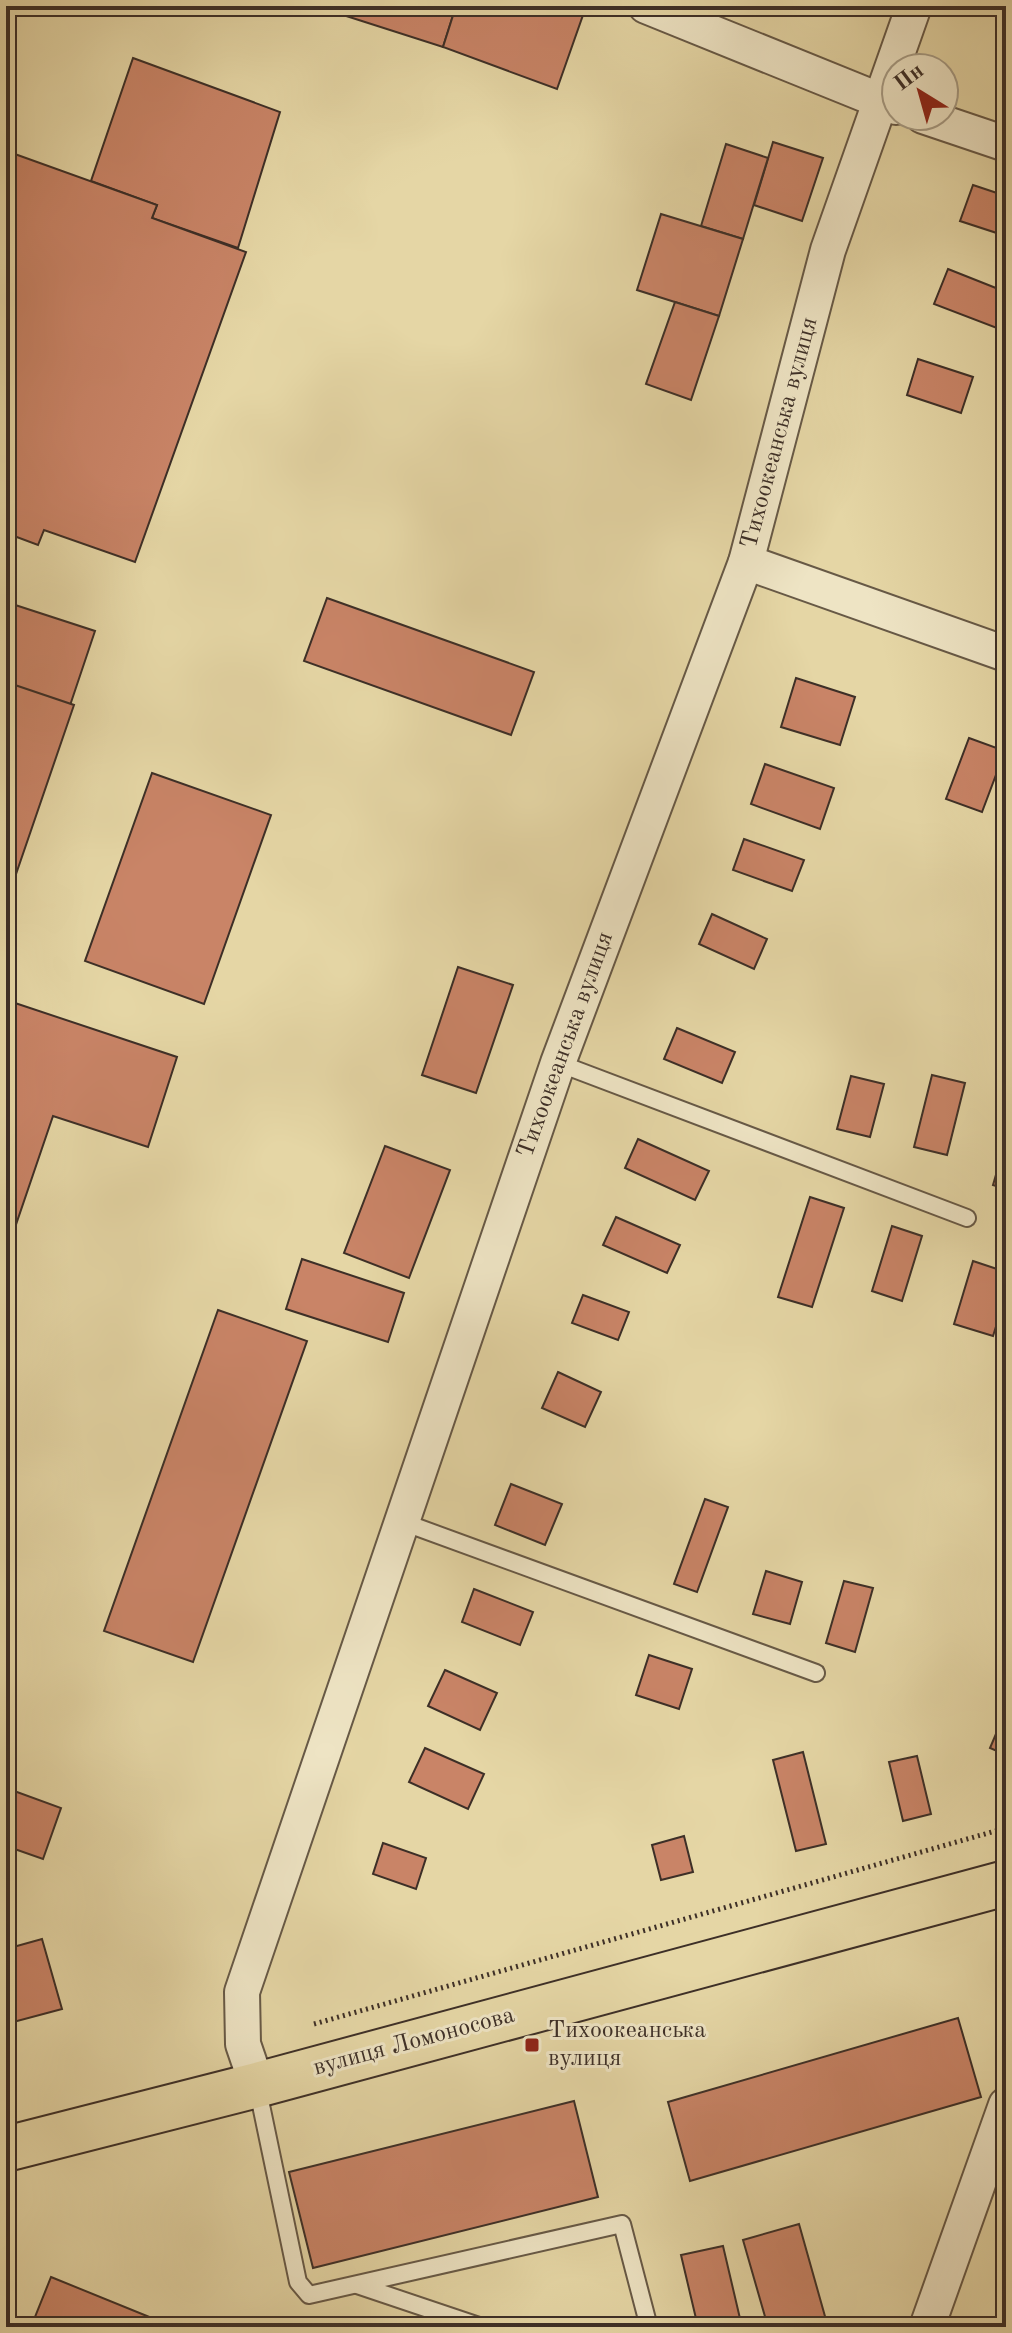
<svg xmlns="http://www.w3.org/2000/svg" width="1012" height="2333" viewBox="0 0 1012 2333" font-family="'Old Standard TT',serif">
  <style>
    .building { fill: #c98467; stroke: #3d2f27; stroke-width: 2 }
    .lines { fill: none; stroke-linecap: round; stroke-linejoin: round }
    .lane-casing { stroke: #675946; stroke-width: 20 }
    .street-casing { stroke: #675946; stroke-width: 38 }
    .primary-casing { stroke: #3d2f27; stroke-width: 48 }
    .path { stroke: #3d2f27; stroke-width: 5; stroke-dasharray: 2 4; stroke-linecap: butt }
    .lane { stroke: #eee4c4; stroke-width: 16 }
    .street { stroke: #eee4c4; stroke-width: 34 }
    .primary { stroke: #e5d6a5; stroke-width: 44 }
    .poi-dot { fill: #8f2418; stroke: #eee4c4; stroke-width: 3 }
    .labels { text-anchor: middle; dominant-baseline: central; stroke-width: 6; stroke-linejoin: round; paint-order: stroke }
    .street-label { font-size: 24px; fill: #3d2f27; stroke: #eee4c4 }
    .poi-label { font-size: 24px; fill: #3d2f27; stroke: #eee4c4; text-anchor: start }
  </style>
  <rect width="100%" height="100%" fill="#e5d6a5"/>
  <filter id="stains"><feTurbulence type="fractalNoise" baseFrequency=".0025" numOctaves="4"/><feColorMatrix values="0 0 0 0 .2 0 0 0 0 .09 0 0 0 0 .02 0 0 0 .5 -.17"/></filter>
  <radialGradient id="worn" r=".72"><stop offset=".6" stop-color="#630" stop-opacity="0"/><stop offset="1" stop-color="#630" stop-opacity=".3"/></radialGradient>
  <g class="building">
    <polygon points="315,6 456,6 443,47"/>
    <polygon points="456,6 559,6 583,15 557,89 443,47"/>
    <polygon points="133,58 280,112 238,248 152,218 157,205 91,181"/>
    <polygon points="773,142 823,158 802,221 754,205"/>
    <polygon points="726,144 768,158 743,239 701,226"/>
    <polygon points="12,153 157,205 152,218 246,252 135,562 44,530 38,545 6,533 6,170"/>
    <polygon points="973,185 1006,196 1006,236 960,221"/>
    <polygon points="661,214 743,239 719,316 637,290"/>
    <polygon points="948,269 1006,292 1006,319 1002,330 934,304"/>
    <polygon points="675,302 719,316 691,400 646,384"/>
    <polygon points="918,359 973,377 961,413 907,395"/>
    <polygon points="327,598 534,672 511,735 304,661"/>
    <polygon points="6,602 95,631 6,896"/>
    <polygon points="796,678 855,697 840,745 781,727"/>
    <polygon points="6,682 74,705 14,880 6,877"/>
    <polygon points="969,738 1005,751 982,812 946,799"/>
    <polygon points="765,764 834,788 820,829 751,804"/>
    <polygon points="152,773 271,815 204,1004 85,961"/>
    <polygon points="744,839 804,860 792,891 733,870"/>
    <polygon points="712,914 767,939 754,969 699,944"/>
    <polygon points="458,967 513,985 476,1093 422,1075"/>
    <polygon points="6,1000 177,1057 148,1147 53,1116 8,1248 6,1247"/>
    <polygon points="677,1028 735,1052 722,1083 664,1059"/>
    <polygon points="932,1075 965,1083 947,1155 914,1147"/>
    <polygon points="851,1076 884,1084 870,1137 837,1129"/>
    <polygon points="638,1139 709,1171 695,1200 625,1168"/>
    <polygon points="1006,1140 1006,1189 993,1185"/>
    <polygon points="385,1146 450,1170 409,1278 344,1253"/>
    <polygon points="810,1197 844,1208 812,1307 778,1297"/>
    <polygon points="616,1217 680,1245 667,1273 603,1245"/>
    <polygon points="892,1226 922,1236 902,1301 872,1291"/>
    <polygon points="302,1259 404,1293 388,1342 286,1309"/>
    <polygon points="973,1261 1006,1272 1006,1295 993,1336 954,1324"/>
    <polygon points="583,1295 629,1312 618,1340 572,1323"/>
    <polygon points="218,1310 307,1341 193,1662 104,1631"/>
    <polygon points="558,1372 601,1392 585,1427 542,1408"/>
    <polygon points="511,1484 562,1504 545,1545 495,1525"/>
    <polygon points="705,1499 728,1507 697,1592 674,1584"/>
    <polygon points="766,1571 802,1582 790,1624 753,1614"/>
    <polygon points="844,1581 873,1588 855,1652 826,1643"/>
    <polygon points="474,1589 533,1612 520,1645 462,1622"/>
    <polygon points="649,1655 692,1669 679,1709 636,1695"/>
    <polygon points="445,1670 497,1693 480,1730 428,1706"/>
    <polygon points="1004,1715 1006,1715 1006,1755 990,1748"/>
    <polygon points="425,1748 484,1774 468,1809 409,1782"/>
    <polygon points="803,1752 826,1844 796,1851 773,1760"/>
    <polygon points="917,1756 931,1814 903,1821 889,1762"/>
    <polygon points="6,1788 61,1808 43,1859 6,1846"/>
    <polygon points="684,1836 693,1872 661,1880 652,1845"/>
    <polygon points="383,1843 426,1858 416,1889 373,1874"/>
    <polygon points="42,1939 62,2009 6,2024 6,1949"/>
    <polygon points="958,2018 981,2097 690,2181 668,2102"/>
    <polygon points="574,2101 598,2197 313,2268 289,2172"/>
    <polygon points="799,2224 828,2327 768,2327 743,2240"/>
    <polygon points="723,2246 742,2327 698,2327 681,2255"/>
    <polygon points="51,2277 174,2327 31,2327"/>
  </g>
  <g class="lines">
    <defs>
      <g id="lane">
        <polyline points="558,1063 967,1218"/>
        <polyline points="400,1521 816,1673"/>
        <polyline points="257,2086 298,2282 309,2295 622,2224 649,2327"/>
        <polyline points="357,2285 482,2327"/>
      </g>
      <g id="street">
        <polyline points="646,6 896,107"/>
        <polyline points="923,116 1006,144"/>
        <polyline points="746,562 1006,654"/>
        <polyline points="257,2085 243,2044 242,1992 558,1063 746,562 828,250 914,6"/>
        <polyline points="927,2327 1006,2105"/>
      </g>
      <polyline id="primary" points="6,2149 257,2085 1006,1883"/>
    </defs>
    <use href="#lane" class="lane-casing"/>
    <use href="#street" class="street-casing"/>
    <use href="#primary" class="primary-casing"/>
    <polyline class="path" points="314,2024 1006,1828"/>
    <use href="#lane" class="lane"/>
    <use href="#street" class="street"/>
    <use href="#primary" class="primary"/>
  </g>
  <rect class="poi-dot" x="524" y="2037" width="16" height="16" rx="4"/>
  <g class="labels">
    <g class="street-label">
      <text transform="translate(780 433) rotate(-75)">Тихоокеанська вулиця</text>
      <text transform="translate(566 1045) rotate(-70)">Тихоокеанська вулиця</text>
      <text transform="translate(414 2042) rotate(-15)">вулиця Ломоносова</text>
    </g>
    <g class="poi-label">
      <text x="548" y="2031">Тихоокеанська<tspan x="548" dy="28">вулиця</tspan></text>
    </g>
  </g>
  <rect width="1012" height="2333" fill="none" stroke="#e5d6a5" stroke-width="32"/>
  <rect x="8" y="8" width="996" height="2317" fill="none" stroke="#3d2f27" stroke-width="4"/>
  <rect x="16" y="16" width="980" height="2301" fill="none" stroke="#3d2f27" stroke-width="2"/>
  <g transform="translate(920 92) rotate(323)"><circle r="38" fill="#eee4c4" stroke="#a79c85" stroke-width="2"/>
  <path d="M0-6L14 30L0 20L-14 30Z" fill="#8f2418"/>
  <text y="-12" font-size="22" font-weight="bold" text-anchor="middle" fill="#3d2f27">Пн</text>
  </g>
  <rect width="100%" height="100%" filter="url(#stains)"/>
  <rect width="100%" height="100%" fill="url(#worn)"/>
</svg>
